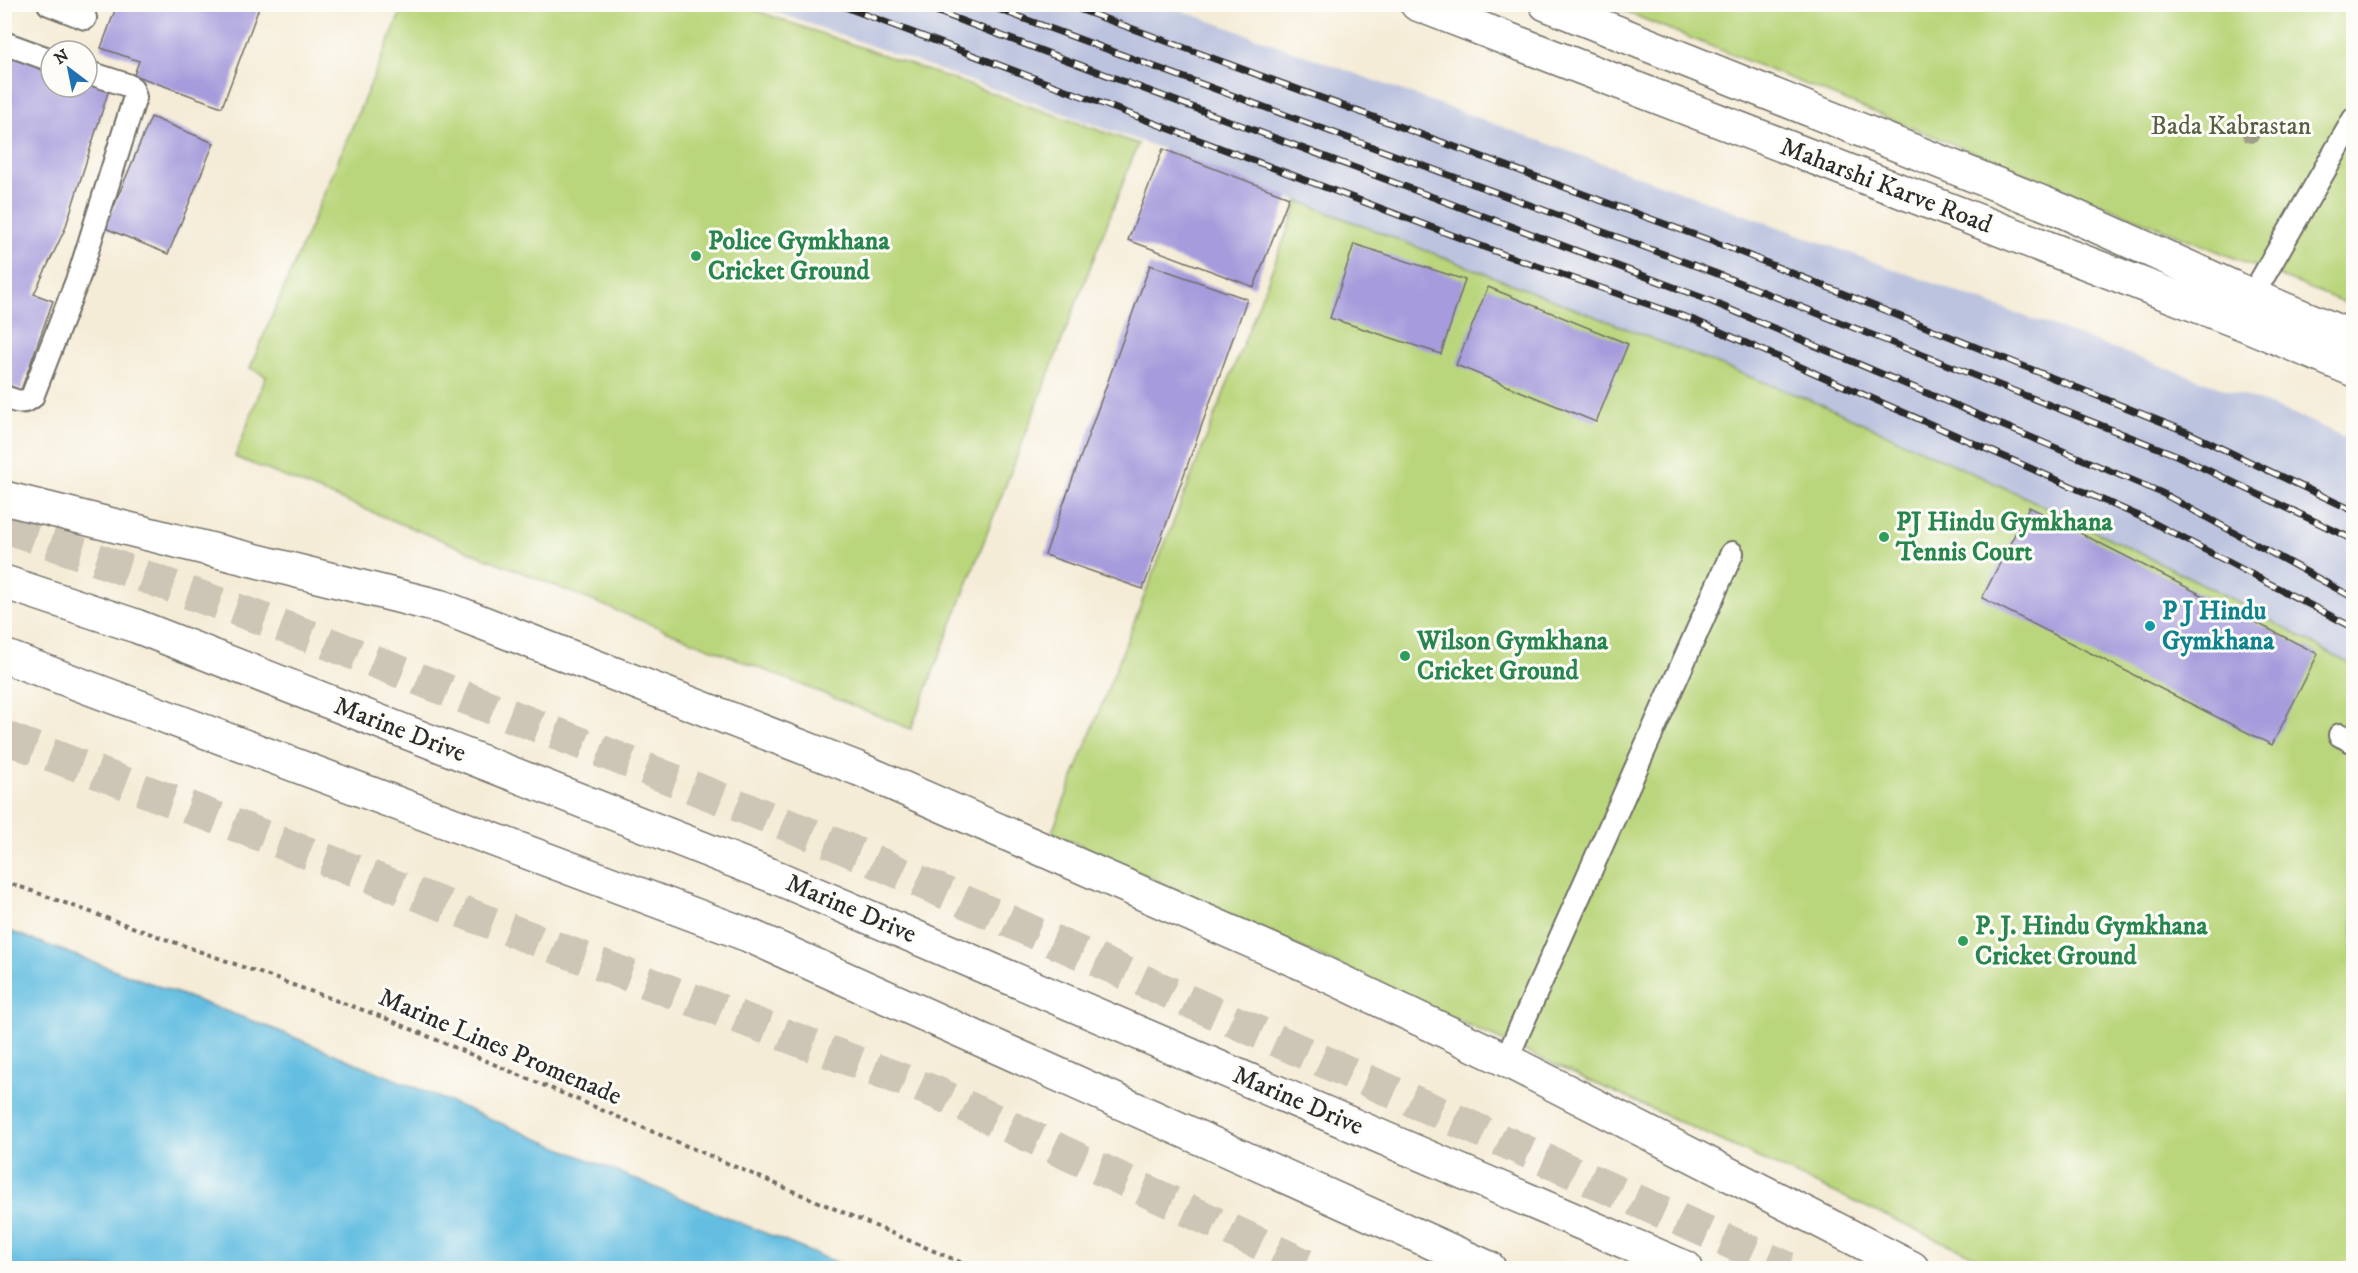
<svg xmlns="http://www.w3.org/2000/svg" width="2358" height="1273" viewBox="0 0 2358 1273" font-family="'IM FELL DW Pica',serif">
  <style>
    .industrial { fill: #bcc3de }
    .green { fill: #bad67b; stroke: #728053; stroke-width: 1.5 }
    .water { fill: #63bee1; stroke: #477486; stroke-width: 1.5 }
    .building { fill: #a69bdc }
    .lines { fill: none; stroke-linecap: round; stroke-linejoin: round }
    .highway-tunnel { stroke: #cdc5b5; stroke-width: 33; stroke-dasharray: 33 16; stroke-linecap: butt }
    .lane-casing { stroke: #726f67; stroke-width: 26 }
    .secondary-casing { stroke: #726f67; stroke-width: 36 }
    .primary-casing { stroke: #726f67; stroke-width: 36 }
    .path { stroke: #726f67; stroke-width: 4; stroke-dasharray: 4.5 4.5; stroke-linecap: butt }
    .lane { stroke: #fff; stroke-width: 22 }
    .secondary { stroke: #fff; stroke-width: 33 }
    .primary { stroke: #fff; stroke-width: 33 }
    .rail-casing { stroke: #2b2b2b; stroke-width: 7 }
    .rail { stroke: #fdfcf7; stroke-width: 4.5; stroke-dasharray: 14; stroke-linecap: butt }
    .tree { fill: #9e9e86 }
    .leisure-dot { fill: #2e9e5b; stroke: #fdfcf7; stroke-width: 2 }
    .culture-dot { fill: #0f9aa8; stroke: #fdfcf7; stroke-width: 2 }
    .labels { text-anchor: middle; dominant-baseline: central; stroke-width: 6; stroke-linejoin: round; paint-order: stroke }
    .park-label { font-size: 26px; fill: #565e43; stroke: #fdfcf7 }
    .street-label { font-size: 26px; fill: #2b2b2b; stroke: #fdfcf7 }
    .leisure-label { font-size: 26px; font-weight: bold; fill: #27864d; stroke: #fdfcf7; text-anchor: start }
    .culture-label { font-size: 26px; font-weight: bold; fill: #0d838f; stroke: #fdfcf7; text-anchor: start }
  </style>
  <rect width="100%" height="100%" fill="#fdfcf7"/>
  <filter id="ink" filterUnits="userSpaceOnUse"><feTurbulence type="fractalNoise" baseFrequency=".0167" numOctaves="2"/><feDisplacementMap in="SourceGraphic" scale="12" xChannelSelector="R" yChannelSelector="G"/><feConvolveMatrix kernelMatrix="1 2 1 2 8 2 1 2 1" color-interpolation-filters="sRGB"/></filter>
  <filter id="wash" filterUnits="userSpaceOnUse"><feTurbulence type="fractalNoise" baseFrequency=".008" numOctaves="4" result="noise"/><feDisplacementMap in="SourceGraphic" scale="24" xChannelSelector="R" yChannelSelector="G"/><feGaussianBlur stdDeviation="1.35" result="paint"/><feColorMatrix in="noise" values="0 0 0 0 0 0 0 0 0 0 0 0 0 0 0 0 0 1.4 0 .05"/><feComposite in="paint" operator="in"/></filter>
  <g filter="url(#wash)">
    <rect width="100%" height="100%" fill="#f5ecd7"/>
    <polygon class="industrial" points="756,5 1166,5 2294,414 2353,441 2353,666 2219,592 2023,496 1825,406 1163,149"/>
    <g class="green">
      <polygon points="404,5 740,5 1138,144 911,729 235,457 266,376 250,368"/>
      <polygon points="1609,5 2353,5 2353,306"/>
      <polygon points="1299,201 1825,406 2023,496 2219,592 2353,666 2353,1268 2000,1268 1520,1049 1052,832"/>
    </g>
    <polygon class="water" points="4,929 274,1029 849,1268 5,1268"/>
    <g id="blocks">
      <g class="building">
        <polygon points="117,5 260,5 222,107 134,75 139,61 101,48"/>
        <polygon points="5,48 51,65 51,87 87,87 87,78 110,86 65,229 34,294 53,301 21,390 5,384"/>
        <polygon points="151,117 214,143 168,254 105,228"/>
        <polygon points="1163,149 1289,197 1254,287 1128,240"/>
        <polygon points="1354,244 1465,280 1441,354 1330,318"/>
        <polygon points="1150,265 1247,299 1143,589 1045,555"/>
        <polygon points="1488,287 1628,344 1596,422 1456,365"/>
        <polygon points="2029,507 2318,654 2272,745 1982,598"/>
      </g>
    </g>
  </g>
  <g filter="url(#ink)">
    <use href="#blocks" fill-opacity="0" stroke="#726f67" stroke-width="1.5"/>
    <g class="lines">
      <g class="highway-tunnel">
        <polyline points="4,526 312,637 833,843 1788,1268"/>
        <polyline points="4,737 937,1093 1312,1268"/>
      </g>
      <defs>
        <g id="lane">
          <polyline points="49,4 85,18"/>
          <polyline points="4,43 51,60"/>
          <polyline points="2252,296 2354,119"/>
          <path d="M4,397C16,401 22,405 32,397L80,273L135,97L132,88L127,85L87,72"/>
          <polyline points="2340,735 2354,742"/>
          <polyline points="1506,1060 1732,553"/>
        </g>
        <g id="secondary">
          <polyline points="1417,4 2242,323 2354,370"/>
          <polyline points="1546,4 2063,211 2252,296 2354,338"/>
          <polyline points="4,498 442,607 859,769 1306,965 1506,1060 1912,1268"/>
        </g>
        <g id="primary">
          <polyline points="4,582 136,626 778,878 1686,1268"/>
          <polyline points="4,656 748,935 1489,1268"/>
        </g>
      </defs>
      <use href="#lane" class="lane-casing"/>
      <use href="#secondary" class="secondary-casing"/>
      <use href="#primary" class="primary-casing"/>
      <polyline class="path" points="4,881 385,1018 974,1268"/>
      <use href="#lane" class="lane"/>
      <use href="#secondary" class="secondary"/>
      <use href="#primary" class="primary"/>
      <defs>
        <g id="rail">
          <polyline points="837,4 1505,255 1694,320 2148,520 2354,628"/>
          <polyline points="917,4 1703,298 2162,493 2354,598"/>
          <polyline points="984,4 1715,273 2176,455 2354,540"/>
          <polyline points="1065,4 1725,246 2187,432 2354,511"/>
        </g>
      </defs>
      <use href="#rail" class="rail-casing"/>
      <use href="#rail" class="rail"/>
    </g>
    <circle class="tree" cx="2251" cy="134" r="9"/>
  </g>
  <g class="leisure-dot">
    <circle cx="696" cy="256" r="6"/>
    <circle cx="1884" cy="537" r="6"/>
    <circle cx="1405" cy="656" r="6"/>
    <circle cx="1963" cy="941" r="6"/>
  </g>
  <circle class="culture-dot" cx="2150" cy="626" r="6"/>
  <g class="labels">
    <g class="park-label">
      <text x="2231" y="126">Bada Kabrastan</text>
    </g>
    <g class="street-label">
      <text transform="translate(1886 186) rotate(21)">Maharshi Karve Road</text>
      <text transform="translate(400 730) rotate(21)">Marine Drive</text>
      <text transform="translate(851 909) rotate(23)">Marine Drive</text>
      <text transform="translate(500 1047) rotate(23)">Marine Lines Promenade</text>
      <text transform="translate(1298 1101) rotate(23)">Marine Drive</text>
    </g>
    <g class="leisure-label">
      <text x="708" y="241">Police Gymkhana<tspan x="708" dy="30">Cricket Ground</tspan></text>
      <text x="1896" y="522">PJ Hindu Gymkhana<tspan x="1896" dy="30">Tennis Court</tspan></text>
      <text x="1417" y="641">Wilson Gymkhana<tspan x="1417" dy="30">Cricket Ground</tspan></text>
      <text x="1975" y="926">P. J. Hindu Gymkhana<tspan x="1975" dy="30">Cricket Ground</tspan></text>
    </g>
    <g class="culture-label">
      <text x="2162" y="611">P J Hindu<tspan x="2162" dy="30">Gymkhana</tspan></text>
    </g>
  </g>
  <rect width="2358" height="1273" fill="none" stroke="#fdfcf7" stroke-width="24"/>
  <g transform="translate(69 69) rotate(328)"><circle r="28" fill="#fdfcf7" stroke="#a9a8a5" stroke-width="1.5"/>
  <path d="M0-4.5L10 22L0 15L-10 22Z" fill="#1f6fb2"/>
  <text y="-9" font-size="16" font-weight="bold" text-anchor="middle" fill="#2b2b2b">N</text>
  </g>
</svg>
